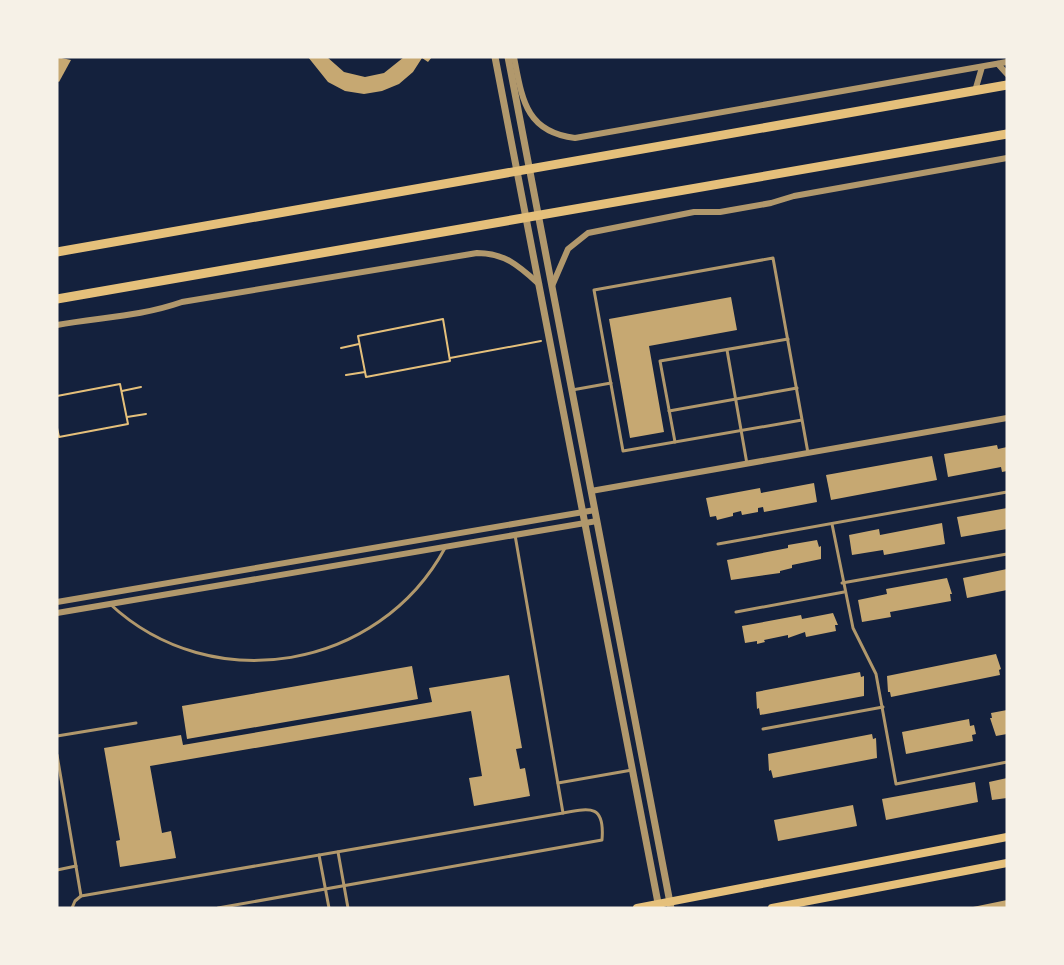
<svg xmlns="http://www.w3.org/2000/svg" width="1064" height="965" viewBox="0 0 1064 965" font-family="'PT Sans Narrow',sans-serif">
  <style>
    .building { fill: #c6a872 }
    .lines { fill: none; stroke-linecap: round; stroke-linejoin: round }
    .path { stroke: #e5c07b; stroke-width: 2 }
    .service { stroke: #b1986c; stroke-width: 3 }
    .minor { stroke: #b1986c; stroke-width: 6 }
    .tertiary { stroke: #b1986c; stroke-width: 7 }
    .secondary { stroke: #e5c07b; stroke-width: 8 }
    .primary { stroke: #e5c07b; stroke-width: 9 }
  </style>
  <rect width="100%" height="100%" fill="#14213d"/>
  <g class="building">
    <polygon points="57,57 71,60 59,82 57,81"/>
    <polygon points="308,57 327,57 344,72 365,77 384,73 404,57 432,57 428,62 422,58 413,72 399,84 382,91 364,94 345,91 328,82"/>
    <polygon points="731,297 737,330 649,346 664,432 630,438 609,319"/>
    <polygon points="997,445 998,449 1007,447 1007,471 1002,472 1001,467 948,477 944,454"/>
    <polygon points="932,456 937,480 831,500 826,475"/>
    <polygon points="814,483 817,502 764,512 763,507 758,508 758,512 742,515 741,511 733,513 733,516 717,520 716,516 710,517 706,498 760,488 761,493"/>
    <polygon points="1007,508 1007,529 961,537 957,517"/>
    <polygon points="942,523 945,544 884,555 883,550 852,555 849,535 879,529 880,535"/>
    <polygon points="817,540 819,547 821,546 821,559 792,565 792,568 780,571 780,573 731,580 727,560 788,548 788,545"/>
    <polygon points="1007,569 1007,590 967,598 963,578"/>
    <polygon points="947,578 952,594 950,594 951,601 890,612 891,617 862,622 858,600 887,594 886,589"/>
    <polygon points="833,613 838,625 835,625 836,631 806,637 805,632 788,638 788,635 764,640 765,642 757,644 757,641 745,643 742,626 801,615 802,619"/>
    <polygon points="996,654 1001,669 999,670 1000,675 891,697 890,692 888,692 887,676"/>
    <polygon points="412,666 418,699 187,739 182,706"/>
    <polygon points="860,672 861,677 864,676 864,696 760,715 759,708 757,709 756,692"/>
    <polygon points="509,675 522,748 516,749 520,769 525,768 530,796 474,806 469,778 482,776 471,711 150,766 162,833 171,831 176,858 120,867 116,841 120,840 104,748 181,735 183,745 432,702 429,688"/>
    <polygon points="1007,710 1007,734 996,736 990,718 992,718 991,713"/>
    <polygon points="969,719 970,726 974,725 976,734 972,735 973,741 906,754 902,732"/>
    <polygon points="872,734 873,739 876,738 877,758 773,778 771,770 769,771 768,754"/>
    <polygon points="1007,778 1007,798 992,800 989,782"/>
    <polygon points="975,782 978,802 886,820 882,799"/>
    <polygon points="853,805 857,826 778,841 774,820"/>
    <polygon points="1007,900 1007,908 973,908 973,907"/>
  </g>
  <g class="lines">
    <g class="path">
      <polygon points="443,319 450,361 366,377 358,336"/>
      <polyline points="341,348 359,344"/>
      <polyline points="450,358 541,341"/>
      <polyline points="346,375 365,372"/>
      <polyline points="122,391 141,387"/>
      <polyline points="57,396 120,384 128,424 59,437 57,428"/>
      <polyline points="127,417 146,414"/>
    </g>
    <g class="service">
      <polyline points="727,350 747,464"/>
      <polyline points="572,390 611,383"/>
      <polyline points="669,411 797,388"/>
      <polyline points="802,420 623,451 594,290 773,258 808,453"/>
      <polyline points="675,442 660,361 788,339"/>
      <polyline points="832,524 853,628 876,674 896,784 1007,762"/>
      <polyline points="718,544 1007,492"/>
      <polyline points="842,583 1007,554"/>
      <path d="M110,604C212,699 379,670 445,548"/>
      <polyline points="736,612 844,592"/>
      <polyline points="763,729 883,707"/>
      <polyline points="57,736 136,723"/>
      <polyline points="57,755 81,896 563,813 515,535"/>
      <polyline points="558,783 632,770"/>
      <polyline points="338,852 348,908"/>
      <polyline points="319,855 329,908"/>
      <polyline points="57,870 76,866"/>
      <polyline points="72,908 75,901 81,896"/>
      <path d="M218,908L602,840C605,804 590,808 563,813"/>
    </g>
    <g class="minor">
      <path d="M514,57C522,98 525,132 575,138L1007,62"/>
      <polyline points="998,64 1007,74"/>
      <polyline points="975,91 982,67"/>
      <polyline points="552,286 568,249 588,233 694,212 720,212 771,203 794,196 1007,158"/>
      <path d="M57,325C100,317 139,317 182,302L477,253C505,253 519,266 539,284"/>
      <polyline points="591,491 1007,418"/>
      <polyline points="57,602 595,510"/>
      <polyline points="57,613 597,521"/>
    </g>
    <g class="tertiary">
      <polyline points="495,57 659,908"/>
      <polyline points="508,57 671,908"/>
    </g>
    <g class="secondary">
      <polyline points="637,908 1007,837"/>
      <polyline points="772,908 1007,863"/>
    </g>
    <g class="primary">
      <polyline points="57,252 1007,85"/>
      <polyline points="57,299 1007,134"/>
    </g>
  </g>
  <rect width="1064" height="965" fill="none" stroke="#f6f1e7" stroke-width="117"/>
</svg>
